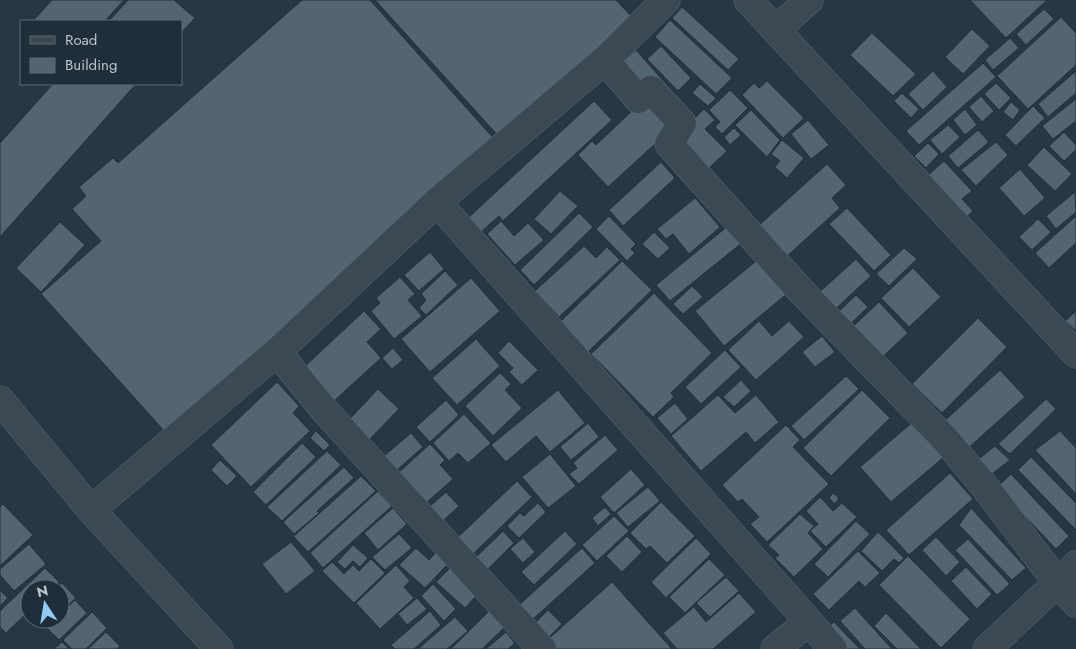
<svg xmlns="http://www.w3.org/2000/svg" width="1076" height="649" viewBox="0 0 1076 649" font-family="Jost,sans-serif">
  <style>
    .building { fill: #536570; stroke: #22303b }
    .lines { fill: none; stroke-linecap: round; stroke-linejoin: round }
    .minor-casing { stroke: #5a6770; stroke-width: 29 }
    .minor { stroke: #3c4953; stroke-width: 28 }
  </style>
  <rect width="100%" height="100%" fill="#273844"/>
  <g class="building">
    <polygon points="52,0 124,0 105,21 33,21"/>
    <polygon points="128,0 174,0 195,18 181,33 181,21 109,21"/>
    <polygon points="302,0 370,0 495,140 166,433 41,294 101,241 72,209 86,196 79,187 113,158 118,163"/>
    <polygon points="375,0 616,0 633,18 502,140"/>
    <polygon points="970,0 1047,0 1006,38"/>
    <polygon points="682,7 739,59 728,70 672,18"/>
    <polygon points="1044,9 1054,19 1026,45 1016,34"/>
    <polygon points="1061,17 1076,33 1076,65 1028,109 997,76"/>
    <polygon points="670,20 732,78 716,94 655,37"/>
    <polygon points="972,29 990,46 963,74 945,57"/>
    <polygon points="872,33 916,74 893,96 850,55"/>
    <polygon points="1010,38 1019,48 993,70 985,60"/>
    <polygon points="661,46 691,78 678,91 647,59"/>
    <polygon points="636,50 690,111 681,119 648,90 623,61"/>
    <polygon points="983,63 996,77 919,145 906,131"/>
    <polygon points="933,71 947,87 923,110 908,94"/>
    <polygon points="1076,71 1076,93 1048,117 1038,104"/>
    <polygon points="767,81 804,118 783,138 742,95 754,83 759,88"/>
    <polygon points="996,83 1011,98 999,110 984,94"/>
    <polygon points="53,84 136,84 0,237 0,143"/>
    <polygon points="700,84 716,98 708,106 692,93"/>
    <polygon points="730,90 748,108 722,134 715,127 720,122 709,110"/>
    <polygon points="650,91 679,122 608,187 578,155 592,141 596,145 634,109"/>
    <polygon points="902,93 919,109 911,118 894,101"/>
    <polygon points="981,96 994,111 982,122 969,107"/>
    <polygon points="1076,99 1076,121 1053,139 1042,126"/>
    <polygon points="594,101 612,120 503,221 499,216 481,232 468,218"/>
    <polygon points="1011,102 1020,110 1013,120 1003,112"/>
    <polygon points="1033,106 1045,118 1016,146 1005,135"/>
    <polygon points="704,109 715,120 705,129 727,151 707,170 675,138"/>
    <polygon points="965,109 977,125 965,135 953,120"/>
    <polygon points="751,110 780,140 767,157 735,125"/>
    <polygon points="808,120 829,145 811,159 791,134"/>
    <polygon points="948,125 960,137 942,154 930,140"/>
    <polygon points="734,128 741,135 730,145 724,137"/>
    <polygon points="978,130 989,142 958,168 948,156"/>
    <polygon points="1064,132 1076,145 1076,150 1064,161 1049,146"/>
    <polygon points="782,140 804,158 787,178 775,167 780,161 771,154"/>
    <polygon points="996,142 1008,155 976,186 961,170"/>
    <polygon points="928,143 939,154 926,168 914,156"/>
    <polygon points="1044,147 1072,174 1055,191 1027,165"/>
    <polygon points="944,161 972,191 962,199 973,211 964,219 925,178"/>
    <polygon points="661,162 675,178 623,226 609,210"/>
    <polygon points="827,164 846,185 832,198 840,208 785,258 757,227"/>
    <polygon points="1020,169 1045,198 1024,216 999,188"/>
    <polygon points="560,191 578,206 551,234 534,219"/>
    <polygon points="1075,192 1076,212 1056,229 1046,216"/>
    <polygon points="695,198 720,227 689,254 673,234 666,239 657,229"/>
    <polygon points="847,208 891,255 874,271 829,224"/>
    <polygon points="579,213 593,227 534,285 520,270"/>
    <polygon points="609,216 636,244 631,249 635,253 627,261 596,229"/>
    <polygon points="1076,216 1076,243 1049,268 1035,253"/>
    <polygon points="1038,219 1051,232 1032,250 1019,237"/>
    <polygon points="501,221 514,236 528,223 544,240 515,265 487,234"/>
    <polygon points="60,222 85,245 41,292 16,268"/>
    <polygon points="729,225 743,242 670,301 656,285"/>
    <polygon points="654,232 670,248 658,259 642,244"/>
    <polygon points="584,246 596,258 607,247 620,260 559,317 535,291"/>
    <polygon points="904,248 917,259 889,286 876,274"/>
    <polygon points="430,252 444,269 419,291 404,275"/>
    <polygon points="766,253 795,287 724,346 695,311"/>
    <polygon points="856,259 871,276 830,314 814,297"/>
    <polygon points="622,261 652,290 588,352 559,323"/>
    <polygon points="913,268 941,297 909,327 881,298"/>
    <polygon points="445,271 458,285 426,315 419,308 426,300 421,294"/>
    <polygon points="400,277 415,294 408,300 422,316 394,339 371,311 380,303 376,298"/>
    <polygon points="471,278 500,311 430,372 401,339"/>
    <polygon points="692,286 703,297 683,314 673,304"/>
    <polygon points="654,293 712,353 671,393 674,397 653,417 591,354"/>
    <polygon points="856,295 868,307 843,331 831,319"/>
    <polygon points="879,302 908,333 874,365 845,334"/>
    <polygon points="364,311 381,329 367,342 381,358 334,401 303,368"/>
    <polygon points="1076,311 1076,331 1065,321"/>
    <polygon points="978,318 1007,347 942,413 912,384"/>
    <polygon points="759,321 772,336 789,321 804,337 756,380 728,350"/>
    <polygon points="822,336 835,352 815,367 802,352"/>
    <polygon points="476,339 500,366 457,405 432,378"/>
    <polygon points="509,341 538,370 522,385 509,372 513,368 498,353"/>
    <polygon points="393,348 403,360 392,369 382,358"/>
    <polygon points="725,350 741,367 701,404 685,387"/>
    <polygon points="1000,370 1025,397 965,451 940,425"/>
    <polygon points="500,373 511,384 505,390 522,408 493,436 465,406"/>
    <polygon points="846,376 859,389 804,440 791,426"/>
    <polygon points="741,380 751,391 734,407 723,397"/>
    <polygon points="277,382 299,406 293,413 310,431 251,487 211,445"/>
    <polygon points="378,389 399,409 368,441 347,422"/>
    <polygon points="558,390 585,423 550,452 536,436 506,462 491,445"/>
    <polygon points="862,390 890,418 831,476 803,448"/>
    <polygon points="718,395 735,413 756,395 779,422 755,443 746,432 701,471 671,436"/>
    <polygon points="1046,399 1056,409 1010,454 998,444"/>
    <polygon points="446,400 459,415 430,442 416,427"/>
    <polygon points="675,403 688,419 671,434 657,418"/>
    <polygon points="464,414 491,443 468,463 458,453 449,461 433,443"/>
    <polygon points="921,415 951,451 891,502 860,467"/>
    <polygon points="588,423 599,437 571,460 560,447"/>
    <polygon points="786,425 800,440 793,447 829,484 767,542 750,524 759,517 742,499 738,502 722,485"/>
    <polygon points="316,431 330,445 324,451 310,438"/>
    <polygon points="1060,431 1076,448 1076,494 1035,450"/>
    <polygon points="411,433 423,447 397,470 384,456"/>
    <polygon points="605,435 618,450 579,484 569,474 577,468 573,463"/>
    <polygon points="302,443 316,457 266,505 253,492"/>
    <polygon points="430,444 445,460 440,465 453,479 425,504 398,473"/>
    <polygon points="995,446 1010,460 983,481 970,466"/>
    <polygon points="327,451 341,465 282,521 267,507"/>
    <polygon points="550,454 576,486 548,508 522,477"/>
    <polygon points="1031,457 1076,503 1076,530 1018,470"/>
    <polygon points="220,460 237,476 227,486 211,470"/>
    <polygon points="344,467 354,478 317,511 319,513 294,534 283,522"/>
    <polygon points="631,469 645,485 614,513 600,497"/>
    <polygon points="950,473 973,499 909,555 886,530"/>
    <polygon points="1011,474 1069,536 1056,549 997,487"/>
    <polygon points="361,476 376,491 308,552 294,537 294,536"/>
    <polygon points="517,481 532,497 471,556 456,539"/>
    <polygon points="648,487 660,501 628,527 616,513"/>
    <polygon points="378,491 392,506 323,568 310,553"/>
    <polygon points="446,492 459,506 443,521 429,507"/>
    <polygon points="833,493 839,498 835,504 829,498"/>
    <polygon points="820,497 833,511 842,503 857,517 826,547 810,531 818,524 806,511"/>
    <polygon points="661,502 695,536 667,563 650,546 646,549 630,533"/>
    <polygon points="538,503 546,512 519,538 507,526 520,513 524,516"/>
    <polygon points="3,504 33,535 0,566 0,507"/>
    <polygon points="605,507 611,514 598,526 592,518"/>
    <polygon points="393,508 407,524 378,550 364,533"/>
    <polygon points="971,508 1026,568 1012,580 959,525"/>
    <polygon points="800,514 814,526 808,533 823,549 794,577 775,558 779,555 768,545"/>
    <polygon points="614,516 629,531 597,561 582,545"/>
    <polygon points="856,521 870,534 828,577 814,564"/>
    <polygon points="503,531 514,543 488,569 476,557"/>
    <polygon points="565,531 577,544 534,585 521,572"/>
    <polygon points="878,532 904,558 899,563 894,559 882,571 861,551"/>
    <polygon points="399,534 412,548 385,570 372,557"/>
    <polygon points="627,536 642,552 622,572 606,556"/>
    <polygon points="936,537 960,562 946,576 922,550"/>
    <polygon points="523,538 535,552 523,563 510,549"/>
    <polygon points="696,538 711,554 666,598 651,582"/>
    <polygon points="968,539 1010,584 997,595 955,550"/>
    <polygon points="291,542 315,571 286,594 262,564"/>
    <polygon points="29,544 46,564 14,591 0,575 0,569"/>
    <polygon points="353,545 368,558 360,567 353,561 345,569 337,562"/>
    <polygon points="416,548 429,560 437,551 449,563 425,588 399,565"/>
    <polygon points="582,548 595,563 532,620 519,605"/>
    <polygon points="858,551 880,573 865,587 859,581 829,610 813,594"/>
    <polygon points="908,556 970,619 941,648 879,585"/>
    <polygon points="371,559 385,573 354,603 322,571 332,562 344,574 353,565 359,571"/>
    <polygon points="709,559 725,575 685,613 669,597"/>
    <polygon points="396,565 410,581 404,587 414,598 380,629 356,603"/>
    <polygon points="966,567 992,594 977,609 951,581"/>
    <polygon points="45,568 59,582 52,589 30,589 30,610 6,633 0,627 0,611"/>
    <polygon points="450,568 478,594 465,608 436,582"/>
    <polygon points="726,577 739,591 710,617 696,603"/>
    <polygon points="612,582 672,649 549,649 544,643"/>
    <polygon points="62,583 76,598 60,612 60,589 56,589"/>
    <polygon points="433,584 456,609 444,621 421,596"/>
    <polygon points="0,590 8,598 0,606"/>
    <polygon points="739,593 756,612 713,649 677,649 663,633 694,607 706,622"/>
    <polygon points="417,598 427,609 407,625 398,614"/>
    <polygon points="75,600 87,613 59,640 46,627 55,619 60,619 60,614"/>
    <polygon points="855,608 892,649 865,649 840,621"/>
    <polygon points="491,609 507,625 482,649 451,649"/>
    <polygon points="548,610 562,624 547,639 533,625"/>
    <polygon points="430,611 441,625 414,649 395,649 391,645"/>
    <polygon points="92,612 107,628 86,649 72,649 63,640"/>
    <polygon points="886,613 921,649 897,649 874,626"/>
    <polygon points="455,617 468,631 447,649 418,649"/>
    <polygon points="834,622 860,649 842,649 825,631"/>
    <polygon points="106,632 120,646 117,649 88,649"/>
    <polygon points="506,632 515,643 508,649 486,649"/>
    <polygon points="62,642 69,649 54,649"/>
  </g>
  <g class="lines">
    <defs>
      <g id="minor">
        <polyline points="748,0 1076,354"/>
        <polyline points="776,30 809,0"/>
        <polyline points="605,60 638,99 651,90 682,123 669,144 800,290 945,439 985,487 1057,582 1076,603"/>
        <polyline points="437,202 833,649"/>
        <polyline points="277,352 326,412 542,649"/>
        <polyline points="0,400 91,510 219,649"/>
        <polyline points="91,510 277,352 437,202 605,60 666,0"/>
        <polyline points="775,649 808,622"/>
        <polyline points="987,649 1076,565"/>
      </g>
    </defs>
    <use href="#minor" class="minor-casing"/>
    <use href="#minor" class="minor"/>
  </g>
  <rect x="20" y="20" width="162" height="65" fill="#202e39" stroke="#5d6a74"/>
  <rect x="30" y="36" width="25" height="8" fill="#3c4953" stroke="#5d6a74"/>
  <text x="65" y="45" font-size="15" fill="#b9c4cd">Road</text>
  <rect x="30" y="58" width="25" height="15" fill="#536570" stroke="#5d6a74"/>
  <text x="65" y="70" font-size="15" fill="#b9c4cd">Building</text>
  <g transform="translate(45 604) rotate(348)"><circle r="24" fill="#202e39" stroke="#5d6a74"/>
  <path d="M0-4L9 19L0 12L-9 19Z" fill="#92cbf8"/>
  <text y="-8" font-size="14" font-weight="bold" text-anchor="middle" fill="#b9c4cd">N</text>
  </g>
</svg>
